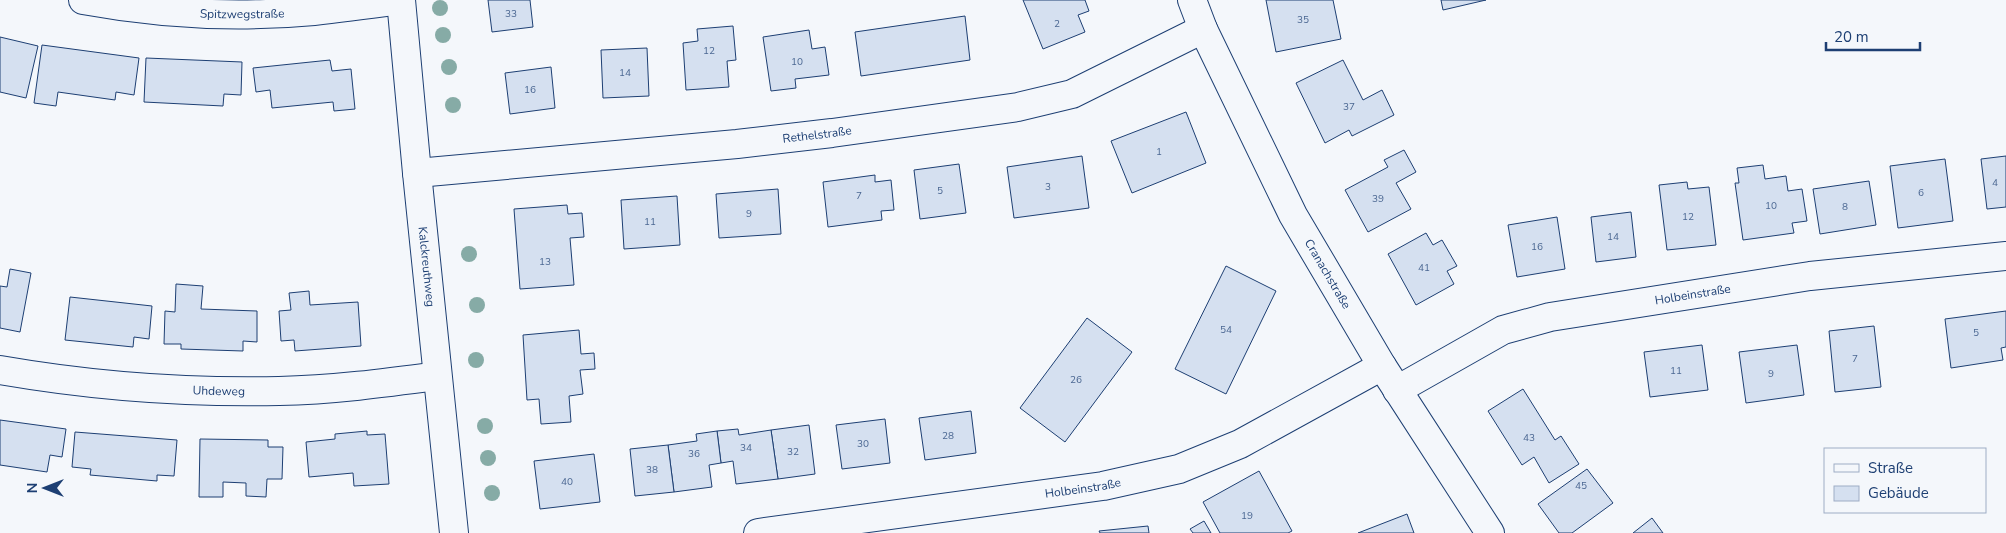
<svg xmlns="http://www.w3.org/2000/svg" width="2006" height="533" viewBox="0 0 2006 533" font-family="'Nunito Sans',sans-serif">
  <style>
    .building { fill: #d5e0f0; stroke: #1d3f73 }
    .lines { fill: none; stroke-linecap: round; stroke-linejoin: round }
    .minor-casing { stroke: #1d3f73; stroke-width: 30 }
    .tertiary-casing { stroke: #1d3f73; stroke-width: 30 }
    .minor { stroke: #f4f7fb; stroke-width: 28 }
    .tertiary { stroke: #f4f7fb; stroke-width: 28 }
    .tree { fill: #86aba6 }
    .labels { text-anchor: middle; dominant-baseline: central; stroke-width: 4; stroke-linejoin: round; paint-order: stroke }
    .number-label { font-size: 10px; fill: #4b6792 }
    .street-label { font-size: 12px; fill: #1d3f73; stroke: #f4f7fb }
  </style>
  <rect width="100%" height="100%" fill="#f4f7fb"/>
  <g class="building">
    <polygon points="488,0 530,0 533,27 492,32"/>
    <polygon points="1023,0 1085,0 1089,11 1078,15 1085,32 1043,49"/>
    <polygon points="1266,0 1333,0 1341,39 1276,52"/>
    <polygon points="1441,0 1486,0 1443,10"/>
    <polygon points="965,16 970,60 861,76 855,32"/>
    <polygon points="733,26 736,60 727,61 729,87 686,90 683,43 698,41 697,29"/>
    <polygon points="809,30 812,49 825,47 829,75 795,79 796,88 771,91 763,37"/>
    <polygon points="0,37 38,46 26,98 0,92"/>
    <polygon points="42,45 139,58 134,95 116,92 115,100 58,92 56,106 34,103"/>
    <polygon points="647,48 649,96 603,98 601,50"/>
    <polygon points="146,58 242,62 241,95 224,94 223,106 144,102"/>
    <polygon points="330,60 332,71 351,69 355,109 334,111 333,102 272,108 270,90 256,92 253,68"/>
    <polygon points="1343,60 1363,100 1382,90 1394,115 1352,136 1349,130 1325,143 1296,83"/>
    <polygon points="551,67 555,108 510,114 505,73"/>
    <polygon points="1186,112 1206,163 1132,193 1111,141"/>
    <polygon points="1404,150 1416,172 1396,183 1411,209 1368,232 1345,190 1388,167 1384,160"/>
    <polygon points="1082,156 1089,208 1014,218 1007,167"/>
    <polygon points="2006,156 2006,207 1987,209 1981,159"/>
    <polygon points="1945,159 1953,221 1898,228 1890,166"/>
    <polygon points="959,164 966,213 920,219 914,170"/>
    <polygon points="1763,165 1765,179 1786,176 1788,191 1802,189 1807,221 1792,223 1794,233 1743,240 1735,183 1739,183 1737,168"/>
    <polygon points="875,175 875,182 891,180 894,210 881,211 882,220 828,227 823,182"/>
    <polygon points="1869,181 1876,225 1820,234 1813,189"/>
    <polygon points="1687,182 1688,189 1709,187 1716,245 1667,250 1659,185"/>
    <polygon points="778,189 781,234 719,238 716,194"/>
    <polygon points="677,196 680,245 624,249 621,200"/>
    <polygon points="567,205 568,214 582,213 584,237 570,238 574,285 520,289 514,209"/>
    <polygon points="1631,212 1636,257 1596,262 1591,217"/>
    <polygon points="1557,217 1565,269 1517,277 1508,225"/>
    <polygon points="1426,233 1433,245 1442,240 1457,266 1447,271 1454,284 1416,305 1388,254"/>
    <polygon points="1226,266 1276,291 1226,394 1175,369"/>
    <polygon points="10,269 31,273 20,332 0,328 0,286 7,287"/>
    <polygon points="176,284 203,286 201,309 257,311 257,342 243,341 243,351 181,349 181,344 164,344 165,311 175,312"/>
    <polygon points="309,291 310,305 358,302 361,346 295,351 294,340 281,341 279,311 291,310 289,293"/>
    <polygon points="70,297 152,306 149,339 134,337 133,347 65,340"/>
    <polygon points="2006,311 2006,347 2001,348 2003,360 1951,368 1945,319"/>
    <polygon points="1087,318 1132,352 1065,442 1020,408"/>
    <polygon points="1874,326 1881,387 1835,392 1829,331"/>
    <polygon points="579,330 581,354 594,353 595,369 580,370 583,394 569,396 571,422 541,424 539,399 527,400 523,335"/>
    <polygon points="1702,345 1708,390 1650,397 1644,352"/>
    <polygon points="1797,345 1804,395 1746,403 1739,352"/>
    <polygon points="1523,389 1555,440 1561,436 1579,464 1549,483 1534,457 1522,465 1488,411"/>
    <polygon points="971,411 976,453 925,460 919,418"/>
    <polygon points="885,419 890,463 842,469 836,425"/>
    <polygon points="0,420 66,429 62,457 50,455 47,472 0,465"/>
    <polygon points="809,425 815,474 778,479 771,430"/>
    <polygon points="738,429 739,435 771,430 778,479 736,484 733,461 721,463 717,431"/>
    <polygon points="367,431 367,435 385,434 389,484 354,486 353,473 309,477 306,442 335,439 335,434"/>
    <polygon points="717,431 721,463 709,465 712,487 674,492 668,445 697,441 696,434"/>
    <polygon points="75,432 177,440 174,476 157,475 157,481 90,475 91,469 72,467"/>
    <polygon points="200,439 268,440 268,447 283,447 282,479 267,479 266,497 246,496 246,483 223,482 223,497 199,497"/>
    <polygon points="668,445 674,492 635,496 630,449"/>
    <polygon points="594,454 600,502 540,509 534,461"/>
    <polygon points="1587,469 1613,503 1572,533 1559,533 1538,504"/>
    <polygon points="1259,471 1292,531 1288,533 1220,533 1203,502"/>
    <polygon points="1407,514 1414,533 1358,533"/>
    <polygon points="1652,518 1663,533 1633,533"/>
    <polygon points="1204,521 1211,533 1193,533 1190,529"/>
    <polygon points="1148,526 1149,533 1100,533 1099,531"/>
  </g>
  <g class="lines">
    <defs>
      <g id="minor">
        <path id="s1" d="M83,0C159,14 238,18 314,11C343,8 372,4 401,0"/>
        <path id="s2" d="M1192,0L1203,29L1293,215L1382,366L1490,533"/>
        <path id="s3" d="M417,173L737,144L832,133L1018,107L1072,94L1203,29"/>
        <path id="s4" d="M0,370C92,386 185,393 279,391C332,390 385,383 437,376"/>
        <path id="s5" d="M1397,390L1503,330L1550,317L1810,276L2006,256"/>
        <path id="s6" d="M758,533L1103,486L1179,469L1240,444L1382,366"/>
      </g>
      <g id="tertiary">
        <path id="s7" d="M401,0L417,173L454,533"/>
      </g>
    </defs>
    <use href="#minor" class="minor-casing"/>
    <use href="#tertiary" class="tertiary-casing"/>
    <use href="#minor" class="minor"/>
    <use href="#tertiary" class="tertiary"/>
  </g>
  <g class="tree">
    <circle cx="440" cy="8" r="8"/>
    <circle cx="443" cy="35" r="8"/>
    <circle cx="449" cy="67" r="8"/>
    <circle cx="453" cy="105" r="8"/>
    <circle cx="469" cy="254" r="8"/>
    <circle cx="477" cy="305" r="8"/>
    <circle cx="476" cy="360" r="8"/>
    <circle cx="485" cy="426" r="8"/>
    <circle cx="488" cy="458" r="8"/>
    <circle cx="492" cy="493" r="8"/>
  </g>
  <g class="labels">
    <g class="number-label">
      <text x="511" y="14">33</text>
      <text x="1303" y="20">35</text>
      <text x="1057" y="24">2</text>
      <text x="709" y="51">12</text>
      <text x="797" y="62">10</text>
      <text x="625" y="73">14</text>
      <text x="530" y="90">16</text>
      <text x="1349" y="107">37</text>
      <text x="1159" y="152">1</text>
      <text x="1995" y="183">4</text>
      <text x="1048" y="187">3</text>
      <text x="940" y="191">5</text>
      <text x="1921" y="193">6</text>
      <text x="859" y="196">7</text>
      <text x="1378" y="199">39</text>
      <text x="1771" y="206">10</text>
      <text x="1845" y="207">8</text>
      <text x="749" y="214">9</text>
      <text x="1688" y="217">12</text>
      <text x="650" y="222">11</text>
      <text x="1613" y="237">14</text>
      <text x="1537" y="247">16</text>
      <text x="545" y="262">13</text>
      <text x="1424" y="268">41</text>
      <text x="1226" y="330">54</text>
      <text x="1976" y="333">5</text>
      <text x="1855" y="359">7</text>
      <text x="1676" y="371">11</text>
      <text x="1771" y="374">9</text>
      <text x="1076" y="380">26</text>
      <text x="948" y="436">28</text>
      <text x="1529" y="438">43</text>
      <text x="863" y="444">30</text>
      <text x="746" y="448">34</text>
      <text x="793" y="452">32</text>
      <text x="694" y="454">36</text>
      <text x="652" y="470">38</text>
      <text x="567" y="482">40</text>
      <text x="1581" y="486">45</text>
      <text x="1247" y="516">19</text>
    </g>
    <g class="street-label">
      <text stroke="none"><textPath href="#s1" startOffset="160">Spitzwegstraße</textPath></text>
      <text stroke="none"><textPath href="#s3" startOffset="402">Rethelstraße</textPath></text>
      <text stroke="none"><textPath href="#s7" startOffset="268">Kalckreuthweg</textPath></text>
      <text stroke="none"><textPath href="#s2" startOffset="306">Cranachstraße</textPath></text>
      <text stroke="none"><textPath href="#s5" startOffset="315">Holbeinstraße</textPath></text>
      <text stroke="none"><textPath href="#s4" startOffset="220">Uhdeweg</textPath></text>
      <text stroke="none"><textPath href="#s6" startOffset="328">Holbeinstraße</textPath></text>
    </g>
  </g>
  <rect x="1824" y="448" width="162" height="65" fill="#f4f7fb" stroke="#9eadc5"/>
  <rect x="1834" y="464" width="25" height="8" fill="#f4f7fb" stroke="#9eadc5"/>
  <text x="1868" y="473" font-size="15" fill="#1d3f73">Straße</text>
  <rect x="1834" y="486" width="25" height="15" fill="#d5e0f0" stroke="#9eadc5"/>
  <text x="1868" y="498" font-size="15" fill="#1d3f73">Gebäude</text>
  <g transform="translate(45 488) rotate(270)" stroke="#f4f7fb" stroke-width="4" paint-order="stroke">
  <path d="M0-4L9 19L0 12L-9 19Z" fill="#1d3f73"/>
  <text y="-8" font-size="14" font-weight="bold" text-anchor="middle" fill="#1d3f73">N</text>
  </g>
  <path d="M1826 42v8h94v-8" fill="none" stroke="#1d3f73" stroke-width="2.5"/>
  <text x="1834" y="42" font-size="15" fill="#1d3f73" stroke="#f4f7fb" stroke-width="4" paint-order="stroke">20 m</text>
</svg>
